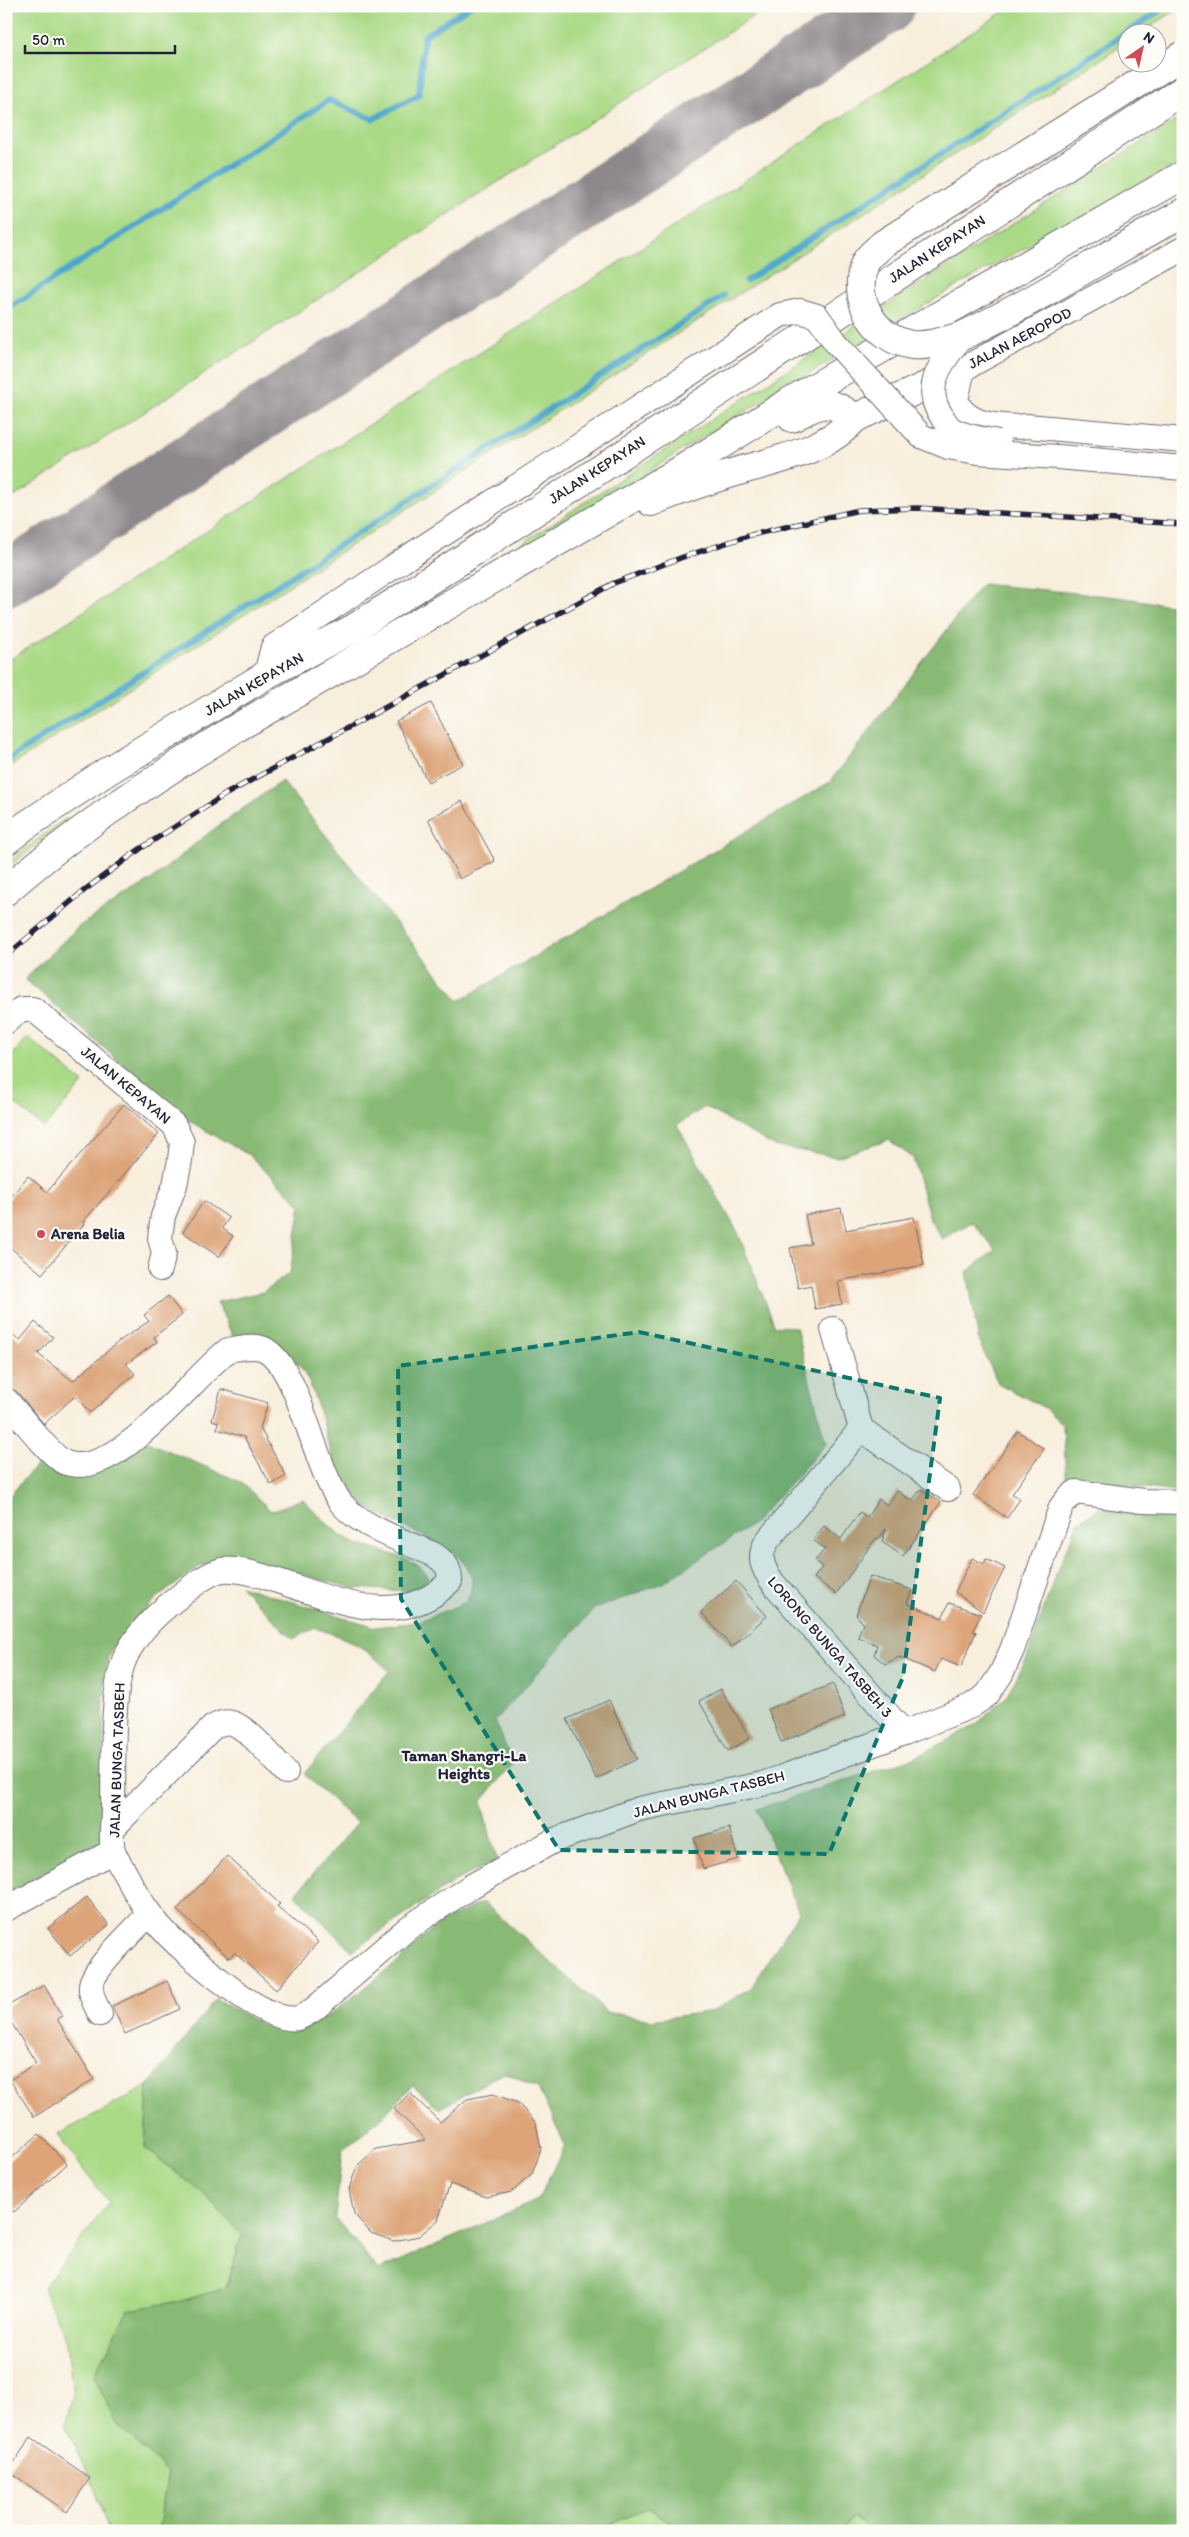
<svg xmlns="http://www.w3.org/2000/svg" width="1189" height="2537" viewBox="0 0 1189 2537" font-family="Itim,sans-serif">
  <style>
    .green { fill: #abda87; stroke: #667e61 }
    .forest { fill: #88ba74; stroke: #556e58; fill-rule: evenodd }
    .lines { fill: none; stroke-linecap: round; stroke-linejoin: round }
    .stream { stroke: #4da6ca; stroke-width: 6 }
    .taxiway { stroke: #8d888c; stroke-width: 54 }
    .building { fill: #dda479 }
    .minor-casing { stroke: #6d6973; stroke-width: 26 }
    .trunk-casing { stroke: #6d6973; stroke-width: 30 }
    .minor { stroke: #fff; stroke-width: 24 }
    .trunk { stroke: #fff; stroke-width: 28 }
    .rail-casing { stroke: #22223b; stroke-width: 5.5 }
    .rail { stroke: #fdfcf7; stroke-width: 4; stroke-dasharray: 11; stroke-linecap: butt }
    .minor-bridge-casing { stroke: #6d6973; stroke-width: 26; stroke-linecap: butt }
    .trunk-bridge-casing { stroke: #6d6973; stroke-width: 30; stroke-linecap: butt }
    .minor-bridge { stroke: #fff; stroke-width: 24 }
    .trunk-bridge { stroke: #fff; stroke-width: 28 }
    .marked { fill: #0f766e; fill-opacity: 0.2; stroke: #0f766e; stroke-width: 4; stroke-dasharray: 10 6; stroke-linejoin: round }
    .poi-dot { fill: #d1495b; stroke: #fdfcf7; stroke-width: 2 }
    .labels { text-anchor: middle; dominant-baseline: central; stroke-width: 4.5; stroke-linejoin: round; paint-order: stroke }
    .street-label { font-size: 15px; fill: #22223b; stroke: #fdfcf7 }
    .poi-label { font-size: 15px; font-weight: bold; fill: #22223b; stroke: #fdfcf7; text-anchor: start }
    .neighbourhood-label { font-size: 16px; font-weight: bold; fill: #22223b; stroke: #fdfcf7 }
  </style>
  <rect width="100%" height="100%" fill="#fdfcf7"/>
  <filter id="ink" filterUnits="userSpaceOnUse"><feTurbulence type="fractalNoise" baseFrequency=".02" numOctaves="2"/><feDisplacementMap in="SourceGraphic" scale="10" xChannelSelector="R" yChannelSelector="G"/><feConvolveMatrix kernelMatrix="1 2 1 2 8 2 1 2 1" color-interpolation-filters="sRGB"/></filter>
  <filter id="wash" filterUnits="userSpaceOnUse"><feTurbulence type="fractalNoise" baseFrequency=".0096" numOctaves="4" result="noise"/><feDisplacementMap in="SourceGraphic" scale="20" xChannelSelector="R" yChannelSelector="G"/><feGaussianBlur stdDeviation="1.12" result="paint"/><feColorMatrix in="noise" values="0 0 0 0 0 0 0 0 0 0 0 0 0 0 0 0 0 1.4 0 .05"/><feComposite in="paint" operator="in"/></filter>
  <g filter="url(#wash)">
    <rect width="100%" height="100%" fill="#f8eedc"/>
    <g class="green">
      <polygon points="12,6 769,6 6,502 6,10"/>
      <polygon points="1012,6 1183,6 1142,32 1126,32 1126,43 6,769 6,662"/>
      <polygon points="1183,116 1183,161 969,279 714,430 504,563 500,562 501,557 956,260"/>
      <polygon points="66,818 69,820 68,821 6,869 6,863"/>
      <polygon points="28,1037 83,1083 44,1128 6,1096 6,1063"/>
      <polygon points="148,2086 145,2148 203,2193 242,2235 225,2289 181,2301 118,2426 168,2472 158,2531 109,2531 94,2486 65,2425 73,2396 67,2342 43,2288 109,2203 57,2135"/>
      <polygon points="648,2508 685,2531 615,2531 611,2524"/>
      <polygon points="853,2516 870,2531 842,2531"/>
    </g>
    <g class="forest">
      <path d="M982,584L1118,597L1183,607V1493L1066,1477L1063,1425L1045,1408L998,1383L979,1342L967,1272L995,1250L972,1222L942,1239L930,1219L913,1158L889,1140L837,1157L774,1146L705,1107L677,1125L738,1233L775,1326L796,1327L826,1444L752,1525L661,1584L594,1609L495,1721L513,1763L481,1802L497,1860L455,1881L352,1951L295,1895L357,1823L304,1774L389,1671C363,1645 349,1639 315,1628L293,1639L240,1586L376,1627L417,1622L467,1602C469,1596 473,1586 472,1580C466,1541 383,1526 357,1499C326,1465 326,1420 308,1380C300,1363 279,1340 259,1335C252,1333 241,1336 233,1337L217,1302L263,1292L290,1273L301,1205L249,1155L184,1118L25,979L78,927L151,880L210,832L282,781L459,1001L830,782Z"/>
      <path d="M145,1441L241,1482L271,1511L303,1499C317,1514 331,1529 349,1540C370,1552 416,1553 428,1577L423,1585L406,1591L353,1588L245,1560H223L199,1567L157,1598L133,1623L108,1657L104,1679L102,1841L6,1896V1500L40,1461L58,1474L81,1476Z"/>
      <path d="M1099,1508L1183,1517V2531H870L853,2516L842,2531H685L648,2508L611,2524L615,2531H158L168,2472L118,2426L94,2376L128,2310L181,2301L226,2288L242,2235L203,2193L145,2148L148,2086L216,1999L261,2024L295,2033L328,2016L398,1962L437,1924L483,1902L607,2012L652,2020L713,2011L751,1988L799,1912L757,1809L914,1758L976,1725L1006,1697L1027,1658L1056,1573L1078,1522ZM504,2072L538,2088L565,2145L538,2200L379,2270L335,2218L342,2151L379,2120L413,2085L439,2109Z"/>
    </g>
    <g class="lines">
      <g class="stream">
        <polyline points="746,281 1167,6"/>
        <polyline points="6,310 329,100 373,119 419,95 424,36 470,6"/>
        <polyline points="6,761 724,296"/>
      </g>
      <polyline class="taxiway" points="6,580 888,6"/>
    </g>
    <g id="blocks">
      <g class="building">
        <polygon points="431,703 463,764 428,782 396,721"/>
        <polygon points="462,801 495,861 460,879 428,819"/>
        <polygon points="124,1104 159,1134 83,1222 84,1224 42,1274 6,1244 6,1203 28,1176 47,1192"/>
        <polygon points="204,1201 229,1218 222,1228 233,1236 219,1257 183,1232"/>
        <polygon points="841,1208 846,1230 914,1217 924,1265 838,1281 842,1304 815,1309 811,1285 798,1288 790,1248 811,1244 805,1215"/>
        <polygon points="168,1296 182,1315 154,1337 157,1342 126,1364 135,1374 90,1413 75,1396 44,1424 16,1391 6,1387 6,1330 20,1340 35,1322 53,1337 38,1354 73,1381 118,1342 149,1321 144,1315"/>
        <polygon points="221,1389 268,1403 260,1428 286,1476 271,1485 244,1437 217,1429 218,1422 212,1420"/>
        <polygon points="1018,1431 1044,1449 1012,1494 1020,1499 1007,1518 973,1495"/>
        <polygon points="921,1489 941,1502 903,1556 882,1542 886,1529 878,1539 876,1538 836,1594 814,1578 822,1567 815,1561 825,1549 813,1540 824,1526 841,1539 860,1512 867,1517 879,1499 887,1505 897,1491 912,1501"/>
        <polygon points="972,1558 984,1564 986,1559 1005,1568 983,1612 955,1592"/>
        <polygon points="870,1576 912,1590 907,1603 942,1618 949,1603 981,1614 973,1631 976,1632 961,1667 941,1659 935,1672 899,1657 885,1664 874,1655 877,1645 858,1637 863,1623 856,1615"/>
        <polygon points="736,1581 767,1616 732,1647 701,1612"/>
        <polygon points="833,1684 845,1717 781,1742 768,1709"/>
        <polygon points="721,1689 750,1738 728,1751 699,1701"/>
        <polygon points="609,1700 637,1759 596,1779 567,1719"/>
        <polygon points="729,1828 738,1859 703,1869 694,1838"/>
        <polygon points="227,1856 280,1904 277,1906 318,1942 276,1990 235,1953 229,1958 177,1910"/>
        <polygon points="87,1897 109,1925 70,1956 48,1928"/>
        <polygon points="167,1981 180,2009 125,2034 112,2006"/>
        <polygon points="44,1985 62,2016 57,2019 94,2079 34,2117 10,2080 36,2063 6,2014 6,2007"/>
        <polygon points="410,2093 440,2122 467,2099 493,2094 518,2103 536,2123 541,2149 532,2174 512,2192 486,2197 450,2184 438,2220 419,2236 394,2241 371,2233 354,2214 349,2189 357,2166 376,2149 426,2140 394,2109"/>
        <polygon points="39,2134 67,2164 14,2212 6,2204 6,2163"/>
        <polygon points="31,2437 90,2478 67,2512 8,2471"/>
      </g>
    </g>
  </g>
  <g filter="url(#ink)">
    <use href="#blocks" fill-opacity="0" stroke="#6d6973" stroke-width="1"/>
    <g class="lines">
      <defs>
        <g id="minor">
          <path d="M1183,249L963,369L956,400C958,404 961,410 965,413C978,426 1011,428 1027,426L1183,440"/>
          <polyline points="1058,457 1183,468"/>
          <polyline points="266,675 273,647 402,561"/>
          <polyline points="6,1022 21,1009 33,1009 174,1125 182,1142 180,1160 175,1185 163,1216 160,1238 164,1253 160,1269"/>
          <polyline points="833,1329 861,1429"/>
          <path d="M6,1400C18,1413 52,1458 66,1463C116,1481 192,1378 228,1350C240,1348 256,1344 266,1350C301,1372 313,1466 341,1503C358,1525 407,1543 433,1554C445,1562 450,1567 450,1581C401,1633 329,1597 272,1579C257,1574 238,1568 222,1570C205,1574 189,1589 176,1599C155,1615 137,1633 126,1656C110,1687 114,1771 113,1808C113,1821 110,1838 113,1850C115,1858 121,1866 125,1873C142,1906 158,1928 187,1953C208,1971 268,2024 298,2018C303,2017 309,2012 313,2010L408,1928L470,1887L555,1840L639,1809L762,1784L780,1778L904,1733L971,1706L987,1695L1001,1674L1012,1650L1061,1507L1068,1498L1076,1492L1143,1501L1183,1502"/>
          <path d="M904,1733L774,1584C763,1569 757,1558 767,1541L861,1429L948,1489"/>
          <path d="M113,1828L213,1727C219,1724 225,1721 232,1723C249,1728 273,1759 286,1772"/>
          <polyline points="6,1909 113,1851"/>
          <path d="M100,2014C95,2004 88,1992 92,1981C99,1963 134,1930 148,1915"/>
        </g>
        <g id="trunk">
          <path d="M962,336C1038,300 1109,253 1183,213"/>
          <path d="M792,418C820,403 827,397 855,418"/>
          <path d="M651,502C680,490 711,479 742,470C781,459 827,450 855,418L963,369"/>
          <polyline points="6,841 25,826 106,772 266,675 354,628 436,576 1183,90"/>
          <path d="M6,891C76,829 154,779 233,730L674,474L789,402L1183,175"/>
        </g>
      </defs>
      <use href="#minor" class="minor-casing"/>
      <use href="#trunk" class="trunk-casing"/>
      <use href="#minor" class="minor"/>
      <use href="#trunk" class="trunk"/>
      <defs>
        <polyline id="rail" points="6,956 86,889 140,849 226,794 614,583 683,557 751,535 859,510 917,508 1183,524"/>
      </defs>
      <use href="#rail" class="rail-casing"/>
      <use href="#rail" class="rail"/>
      <defs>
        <g id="minor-bridge">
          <path d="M962,336C944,359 921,386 941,415C944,420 948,427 953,430C965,437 985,439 998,442"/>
          <polyline points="402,561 780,315 800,311 817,316 837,344 921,436 948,447 977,452 1058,457"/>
        </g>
        <path id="trunk-bridge" d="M962,336C947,340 928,347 912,345C874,339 851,299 865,263C868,256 878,249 883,244L1183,55"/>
      </defs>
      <use href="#minor-bridge" class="minor-bridge-casing"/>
      <use href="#trunk-bridge" class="trunk-bridge-casing"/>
      <use href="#minor-bridge" class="minor-bridge"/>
      <use href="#trunk-bridge" class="trunk-bridge"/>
    </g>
  </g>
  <path class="marked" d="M639,1332L940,1398L903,1677L829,1854L559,1850L401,1599L398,1366Z"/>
  <circle class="poi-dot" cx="41" cy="1234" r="5"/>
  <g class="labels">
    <g class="street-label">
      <text transform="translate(937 249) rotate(-33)">JALAN KEPAYAN</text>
      <text transform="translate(1020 338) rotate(-28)">JALAN AEROPOD</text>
      <text transform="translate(597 470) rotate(-33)">JALAN KEPAYAN</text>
      <text transform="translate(254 684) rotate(-30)">JALAN KEPAYAN</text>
      <text transform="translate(126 1085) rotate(40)">JALAN KEPAYAN</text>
      <text transform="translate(830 1647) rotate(49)">LORONG BUNGA TASBEH 3</text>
      <text transform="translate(117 1760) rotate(-88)">JALAN BUNGA TASBEH</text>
      <text transform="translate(709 1794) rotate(-14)">JALAN BUNGA TASBEH</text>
    </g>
    <g class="poi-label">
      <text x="51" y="1234">Arena Belia</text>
    </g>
    <g class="neighbourhood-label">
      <text x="464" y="1755">Taman Shangri-La<tspan x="464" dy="18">Heights</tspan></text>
    </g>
  </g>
  <rect width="1189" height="2537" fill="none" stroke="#fdfcf7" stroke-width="25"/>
  <g transform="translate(1142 48) rotate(34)"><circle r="24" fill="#fdfcf7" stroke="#a5a5ac"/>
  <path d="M0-4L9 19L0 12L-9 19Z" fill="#d1495b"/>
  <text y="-8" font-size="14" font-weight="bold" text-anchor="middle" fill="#22223b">N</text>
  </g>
  <path d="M25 45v8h150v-8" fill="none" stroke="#22223b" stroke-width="2.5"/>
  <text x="32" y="45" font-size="15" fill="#22223b" stroke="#fdfcf7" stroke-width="4" paint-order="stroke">50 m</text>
</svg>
